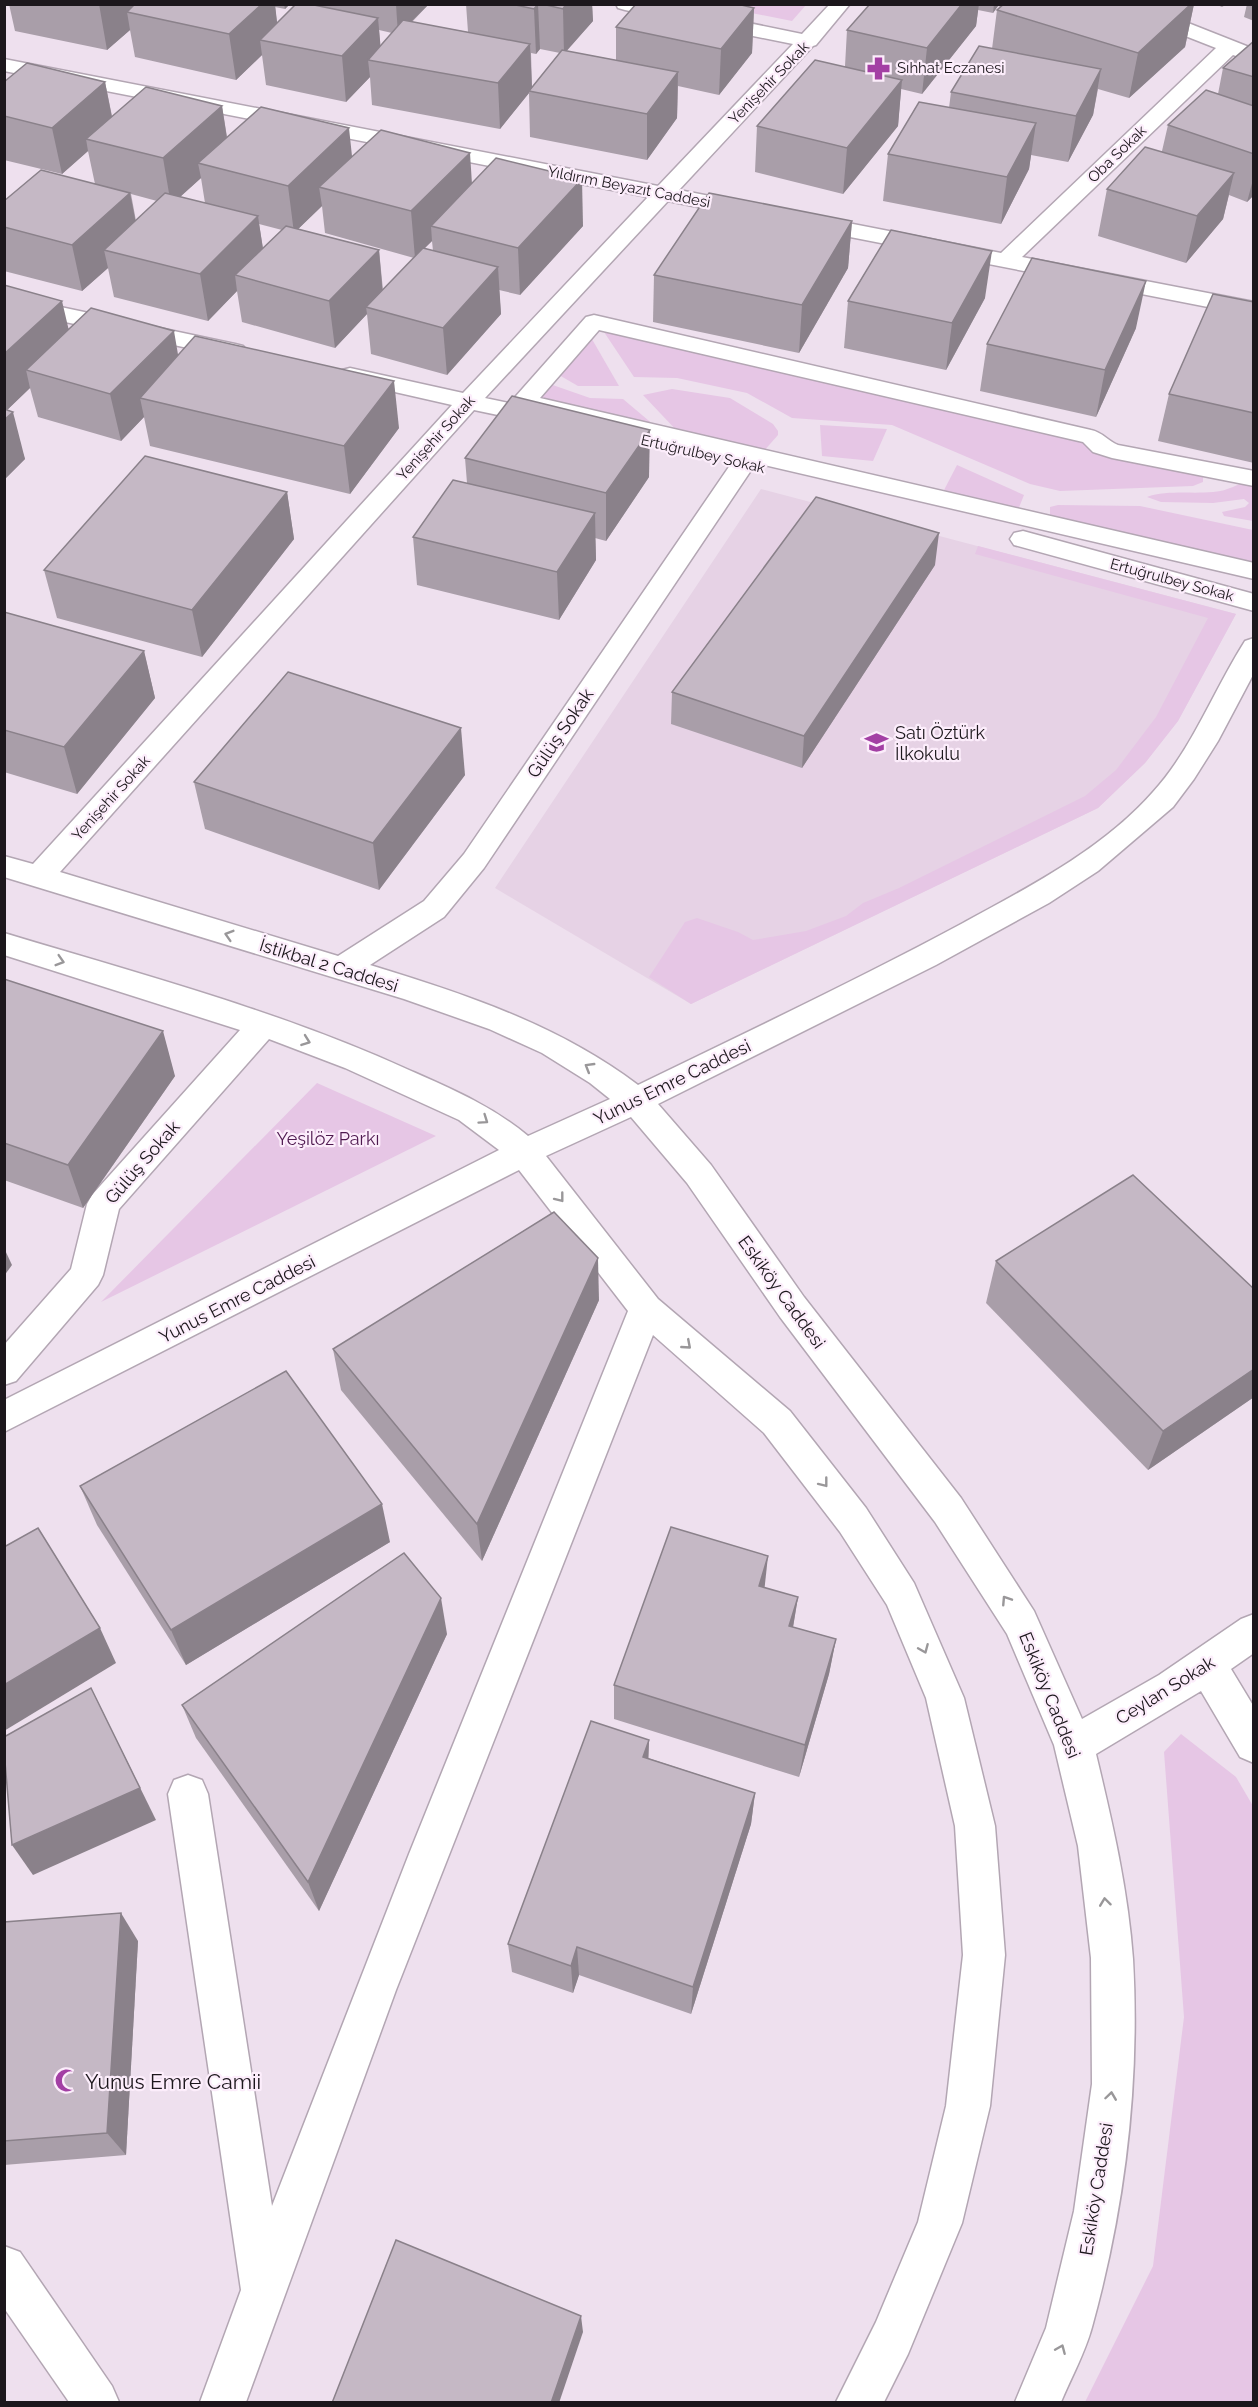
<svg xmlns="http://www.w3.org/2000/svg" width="1258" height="2407" viewBox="0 0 1258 2407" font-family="Raleway,sans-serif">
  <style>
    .built { fill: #e6d2e5 }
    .green { fill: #e6c6e5 }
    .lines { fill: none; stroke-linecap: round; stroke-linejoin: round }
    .minor-casing { stroke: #b3a6b3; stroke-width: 3 }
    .minor { fill: #fff; fill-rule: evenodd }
    .wall { fill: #a99ea9; fill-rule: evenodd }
    .shaded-wall { fill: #8a818a }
    .building { fill: #c5b8c5; stroke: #8a818a; stroke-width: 1.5 }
    .oneway { stroke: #999799 }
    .labels { text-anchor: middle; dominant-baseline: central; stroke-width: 4.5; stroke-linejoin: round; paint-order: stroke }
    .far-poi-label { font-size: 15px; fill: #1c171c; stroke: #fcedfb; text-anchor: start }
    .far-street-label { font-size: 15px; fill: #1c171c; stroke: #fcedfb }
    .poi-label { font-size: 18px; fill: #1c171c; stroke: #fcedfb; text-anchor: start }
    .street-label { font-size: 18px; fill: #1c171c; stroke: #fcedfb }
    .park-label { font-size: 18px; fill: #4f1a50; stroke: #fcedfb }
    .near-poi-label { font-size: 21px; fill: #1c171c; stroke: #fcedfb; text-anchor: start }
  </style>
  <rect width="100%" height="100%" fill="#eee0ee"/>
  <polygon class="built" points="761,489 1236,614 1178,721 1145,763 1098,808 691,1004 495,888"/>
  <g class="green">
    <polygon points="711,5 806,5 792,21"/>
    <polygon points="602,329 1086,438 1203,476 1203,482 1193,486 1060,491 1030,484 892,425 792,418 747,393 677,378 634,377"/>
    <polygon points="589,334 619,386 578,386 559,375"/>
    <polygon points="547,383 590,398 623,399 655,426 533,400"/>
    <polygon points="672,389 730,398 773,424 778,431 778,435 763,452 678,432 643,395"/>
    <polygon points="820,425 887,429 873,461 822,456"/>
    <polygon points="957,465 1024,495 1018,510 943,492"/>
    <path d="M1253,481V521L1224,516L1222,512L1245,507L1249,503L1244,499L1213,503L1161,502L1147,497C1166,490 1192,494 1213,492C1230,491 1236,483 1253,481Z"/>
    <polygon points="1058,505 1140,506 1253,530 1253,567 1050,516 1050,507"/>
    <polygon points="978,546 1236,614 1178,721 1145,763 1098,808 691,1004 649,977 685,922 697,918 738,932 753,940 806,931 846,916 863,903 899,888 1085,796 1116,770 1156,717 1208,618 975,554"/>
    <polygon points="317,1083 436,1136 101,1302"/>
    <polygon points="1181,1734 1236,1777 1253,1806 1253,2402 1085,2402 1153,2266 1184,2017 1164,1752"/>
  </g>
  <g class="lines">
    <defs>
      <g id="minor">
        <path d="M616,4H657L802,34L830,4H850L816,45L813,46L679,190L756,205L759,210L756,215L748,217L668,201L485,398L514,404L512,401L516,396L586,317L594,315L1091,430C1102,432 1108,441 1118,445L1254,471V486L1112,458L1093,452L1083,442L599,330L540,398L1254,563V579L756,463L484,868L444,917L370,965C465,994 559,1025 638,1085C747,1032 857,980 963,923C1029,887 1103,849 1153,792C1193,748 1213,691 1245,641L1254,638V673L1218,741L1194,779L1173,807L1098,871L1049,903L936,965L658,1104L711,1165L804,1297L961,1498L1034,1611L1082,1719L1159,1675L1241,1619L1254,1614V1653L1231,1669L1254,1707V1763L1240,1757L1201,1691L1096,1754C1112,1821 1128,1889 1133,1959C1140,2082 1125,2208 1092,2327C1085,2353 1071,2378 1061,2402H1015L1046,2328L1074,2211L1092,2084L1091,1958L1078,1846L1054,1745L1007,1634L935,1522L780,1317L687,1183L631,1117L546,1156L658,1299L790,1411L866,1508L914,1583L964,1698L995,1826L1005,1955L990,2106L962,2223L908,2354L884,2402H836L876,2322L918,2222L946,2106L963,1955L955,1826L926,1698L887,1605L840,1532L764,1433L653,1335L396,1990L246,2402H200L241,2290L168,1794L174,1780L188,1775L202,1780L208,1794L272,2206L409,1854L628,1311L519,1170L4,1432V1400L499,1150L459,1120L345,1068L269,1039L119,1209L103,1275L98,1285L16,1381L4,1385V1345L71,1269L87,1204L92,1195L240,1030L4,955V933C140,974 280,1011 409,1070C452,1089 492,1106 528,1136L610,1099L590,1083L542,1053L489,1029L404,999L4,877V856L33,864L452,405L342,380L338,375L342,370L350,368L463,393L648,197L4,71V59L658,186L793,44L625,10L618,8ZM474,410L545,425L554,423L557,418L555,416L735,458L464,854L424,901L338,956L60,872Z"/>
        <polygon points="1112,4 1140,4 1254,49 1254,62 1233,55 1022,257 1254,302 1254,316 799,227 796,222 799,217 807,215 1001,253 1216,48 1114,8"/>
        <polygon points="4,295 235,344 243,346 247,351 243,356 235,358 4,309"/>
        <polygon points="1023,531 1254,594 1254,611 1014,545 1010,539 1014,533"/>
        <polygon points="4,2246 20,2252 112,2386 119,2402 69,2402 4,2308"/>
      </g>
    </defs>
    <use href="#minor" class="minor-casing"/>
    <use href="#minor" class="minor"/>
  </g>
  <g class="wall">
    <path d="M9,4H290L285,9L275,7L277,23L296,4H429L412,22L468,32L466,4H592L593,21L566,51L616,60V27L754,8L752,53L719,95L678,86L677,118L647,160L530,137L529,93L500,129L372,105L370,77L346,102L266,85L262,55L236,80L135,57L130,30L107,50L15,31ZM379,30L392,33L380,46ZM540,49L560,53L532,87L531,53L536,54Z"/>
    <polygon points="870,4 1194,4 1185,47 1129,98 1098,89 1093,115 1068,162 1031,155 1029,169 1001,224 883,201 888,154 949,108 951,92 992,49 997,10 1001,7 998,6 993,13 978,10 976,26 922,94 901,89 898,126 843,194 755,172 757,126 845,66 847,30"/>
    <polygon points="1215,4 1227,4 1222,7"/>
    <polygon points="1247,4 1254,4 1254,21 1244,17"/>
    <polygon points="1254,41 1254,195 1247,202 1229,195 1223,219 1186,263 1098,236 1107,189 1162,151 1168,125 1218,94 1223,68"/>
    <path d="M4,77L5,81L105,82L112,116L222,106L227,137L352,157L472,183L583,226L520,295L499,290L501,314L447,375L371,354L367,314L335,348L242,322L237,291L208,321L114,297L108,268L82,291L4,271V201L95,184L88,151L62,174L4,160ZM201,178L205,203L180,197ZM131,194L157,201L136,221ZM322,206L325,233L414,258L383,290L379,250L298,229ZM259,224L282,230L263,248ZM432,241L433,251L424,248Z"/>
    <polygon points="852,221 848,268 799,353 653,322 654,275"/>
    <polygon points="4,285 69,329 178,355 399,428 350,494 150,446 144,417 121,441 38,417 30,388 7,410 25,459 4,480"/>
    <polygon points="985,298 946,370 844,348 848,301"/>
    <polygon points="1254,302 1254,463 1158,441 1169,394"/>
    <polygon points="1136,328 1096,417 980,391 987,344"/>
    <polygon points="465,458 649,477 606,541 595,538 596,560 559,620 417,585 413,537 467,483"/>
    <polygon points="287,492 294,539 202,657 57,618 44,570"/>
    <polygon points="935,565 802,768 671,724 672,692"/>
    <polygon points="4,612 144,651 155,698 77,794 4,772"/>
    <polygon points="465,775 379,890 205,829 194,782"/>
    <polygon points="4,979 175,1076 83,1208 4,1180"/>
    <polygon points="996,1261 1254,1289 1254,1397 1148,1470 986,1303"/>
    <polygon points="599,1300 482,1561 341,1390 333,1349"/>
    <polygon points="80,1486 390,1542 186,1665 97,1525"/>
    <polygon points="765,1588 798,1597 793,1627 836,1639 829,1674 799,1777 614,1719 614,1685"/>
    <polygon points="447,1634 319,1911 196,1738 182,1705"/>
    <polygon points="649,1740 648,1758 755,1793 751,1824 691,2014 579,1975 573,1993 512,1972 508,1944"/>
    <polygon points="4,1922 138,1941 126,2155 4,2165"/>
  </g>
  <g class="shaded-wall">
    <polygon points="99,4 156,4 127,12 130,30 107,50"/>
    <polygon points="262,4 275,4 279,40 260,40 262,55 236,80 229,34"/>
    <polygon points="284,4 290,4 285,9"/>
    <polygon points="396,4 429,4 398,35"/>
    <polygon points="538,4 540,49 536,54 534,9"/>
    <polygon points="566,4 592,4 593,21 564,54 563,9"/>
    <polygon points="962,4 979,4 976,26 922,94 927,48"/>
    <polygon points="994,4 998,4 998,6 993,13"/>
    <polygon points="1191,4 1194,4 1185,47 1129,98 1138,53"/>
    <polygon points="754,8 752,53 719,95 721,49"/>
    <polygon points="378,18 382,62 368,60 370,77 346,102 342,56"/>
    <polygon points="530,44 532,89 529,91 529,93 500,129 498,83"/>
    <polygon points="1101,69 1093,115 1068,162 1076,116"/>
    <polygon points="678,72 677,118 647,160 647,114"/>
    <polygon points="902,80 898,126 843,194 847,148"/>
    <polygon points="105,82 114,128 86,139 88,151 62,174 52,128"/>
    <polygon points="222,106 229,152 198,163 201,178 171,205 163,158"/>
    <polygon points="1036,123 1029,169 1001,224 1007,177"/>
    <polygon points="349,128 354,175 319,187 322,206 294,233 288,186"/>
    <polygon points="470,153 473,200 431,226 432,241 415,258 411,211"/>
    <polygon points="1234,173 1223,219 1186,263 1197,216"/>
    <polygon points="1254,176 1254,195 1247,202"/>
    <polygon points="582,179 583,226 520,295 518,248"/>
    <polygon points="130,193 139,239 104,250 108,268 82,291 72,245"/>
    <polygon points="258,216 265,263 235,275 237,291 208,321 200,274"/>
    <polygon points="852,221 848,268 799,353 802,305"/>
    <polygon points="379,250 383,297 366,307 367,314 335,348 329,301"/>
    <polygon points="992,251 985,298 946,370 952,323"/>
    <polygon points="498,267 501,314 447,375 443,328"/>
    <polygon points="1146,281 1136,328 1096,417 1105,370"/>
    <polygon points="62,301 73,348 26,370 30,388 4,413 4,354"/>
    <polygon points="174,331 182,378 140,398 144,417 121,441 110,394"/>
    <polygon points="394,381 399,428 350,494 344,446"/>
    <polygon points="13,412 25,459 4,480 4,420"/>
    <polygon points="650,430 649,477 606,541 606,493"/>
    <polygon points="287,492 294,539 202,657 192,610"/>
    <polygon points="595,513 596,560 559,620 557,572"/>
    <polygon points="939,533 935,565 802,768 804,736"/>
    <polygon points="144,651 155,698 77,794 64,747"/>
    <polygon points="461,728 465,775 379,890 373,843"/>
    <polygon points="163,1031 175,1076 83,1208 68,1165"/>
    <polygon points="4,1248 12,1265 4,1276"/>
    <polygon points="598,1258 599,1300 482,1561 477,1524"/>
    <polygon points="1254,1369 1254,1397 1148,1470 1163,1431"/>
    <polygon points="382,1504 390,1542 186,1665 171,1630"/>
    <polygon points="768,1556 764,1593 759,1586"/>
    <polygon points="798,1597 792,1633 789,1626"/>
    <polygon points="441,1598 447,1634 319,1911 308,1882"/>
    <polygon points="100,1628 116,1663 4,1731 4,1685"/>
    <polygon points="836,1639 829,1674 799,1777 805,1745"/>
    <polygon points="91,1688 156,1820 33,1875 12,1845"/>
    <polygon points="649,1740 648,1773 643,1757"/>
    <polygon points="755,1793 751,1824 691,2014 693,1987"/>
    <polygon points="121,1913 138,1941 126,2155 107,2133"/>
    <polygon points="577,1947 579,1975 573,1993 571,1966"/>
    <polygon points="581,2316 583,2332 559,2403 551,2403"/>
  </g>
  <g class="building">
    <polygon points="135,4 262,4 229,34 127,12"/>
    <polygon points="296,4 309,4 378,18 342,56 260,40"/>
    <polygon points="511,4 538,4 534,9"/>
    <polygon points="542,4 566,4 563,9"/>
    <polygon points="636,4 737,4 754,8 721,49 616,27"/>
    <polygon points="870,4 962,4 927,48 847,30"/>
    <polygon points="1004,4 1191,4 1138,53 997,10"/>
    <polygon points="403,20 530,44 498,83 368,60"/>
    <polygon points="1254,41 1254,77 1223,68"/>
    <polygon points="979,46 1101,69 1076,116 951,92"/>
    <polygon points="562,50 678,72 647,114 529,91"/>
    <polygon points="815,60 902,80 847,148 757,126"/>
    <polygon points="27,63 105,82 52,128 4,116 4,82"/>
    <polygon points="146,87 222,106 163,158 86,139"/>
    <polygon points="1206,90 1254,106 1254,154 1168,125"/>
    <polygon points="919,102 1036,123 1007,177 888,154"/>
    <polygon points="261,107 349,128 288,186 198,163"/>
    <polygon points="381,130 470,153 411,211 319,187"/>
    <polygon points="1145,147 1234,173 1197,216 1107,189"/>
    <polygon points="496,158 582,179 518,248 431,226"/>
    <polygon points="41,170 130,193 72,245 4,227 4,201"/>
    <polygon points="165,193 258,216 200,274 104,250"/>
    <polygon points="709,193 852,221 802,305 654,275"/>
    <polygon points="286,226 379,250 329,301 235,275"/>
    <polygon points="891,230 992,251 952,323 848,301"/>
    <polygon points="423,248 498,267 443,328 366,307"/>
    <polygon points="1032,258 1146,281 1105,370 987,344"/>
    <polygon points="4,285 62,301 4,354"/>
    <polygon points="1213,294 1254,302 1254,413 1169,394"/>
    <polygon points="91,308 174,331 110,394 26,370"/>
    <polygon points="195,336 394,381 344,446 140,398"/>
    <polygon points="512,396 650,430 606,493 465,458"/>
    <polygon points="4,409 13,412 4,420"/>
    <polygon points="145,456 287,492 192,610 44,570"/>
    <polygon points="453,480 595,513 557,572 413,537"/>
    <polygon points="816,497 939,533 804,736 672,692"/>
    <polygon points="4,612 144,651 64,747 4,730"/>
    <polygon points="288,672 461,728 373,843 194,782"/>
    <polygon points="4,979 163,1031 68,1165 4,1143"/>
    <polygon points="1133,1175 1254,1289 1254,1369 1163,1431 996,1261"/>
    <polygon points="554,1212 598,1258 477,1524 333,1349"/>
    <polygon points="286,1371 382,1504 171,1630 80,1486"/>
    <polygon points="671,1527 768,1556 759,1586 798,1597 789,1626 836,1639 805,1745 614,1685"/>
    <polygon points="38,1528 100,1628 4,1685 4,1547"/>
    <polygon points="404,1553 441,1598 308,1882 182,1705"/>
    <polygon points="91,1688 140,1788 12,1845 4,1750 4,1737"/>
    <polygon points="591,1721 649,1740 643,1757 755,1793 693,1987 577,1947 571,1966 508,1944"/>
    <polygon points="121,1913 107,2133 4,2141 4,1922"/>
    <polygon points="396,2240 581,2316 551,2403 332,2403"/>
  </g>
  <defs><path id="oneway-chevron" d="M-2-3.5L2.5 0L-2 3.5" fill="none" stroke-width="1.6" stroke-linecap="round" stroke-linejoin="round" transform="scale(1.5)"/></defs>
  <g class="oneway">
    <use href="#oneway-chevron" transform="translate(229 935) rotate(-163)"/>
    <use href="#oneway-chevron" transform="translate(60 961) rotate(17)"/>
    <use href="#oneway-chevron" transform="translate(306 1041) rotate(20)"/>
    <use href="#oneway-chevron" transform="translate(589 1067) rotate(-149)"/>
    <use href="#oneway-chevron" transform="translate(484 1120) rotate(35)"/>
    <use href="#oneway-chevron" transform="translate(560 1198) rotate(52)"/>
    <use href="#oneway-chevron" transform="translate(687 1345) rotate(41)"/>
    <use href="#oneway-chevron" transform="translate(824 1483) rotate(52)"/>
    <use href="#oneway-chevron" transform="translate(1006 1600) rotate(-123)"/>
    <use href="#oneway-chevron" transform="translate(924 1649) rotate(67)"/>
    <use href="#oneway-chevron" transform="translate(1105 1902) rotate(-97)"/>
    <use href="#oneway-chevron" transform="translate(1111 2096) rotate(-82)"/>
    <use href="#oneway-chevron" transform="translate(1061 2349) rotate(-67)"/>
  </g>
  <defs>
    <symbol id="pharmacy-bare" viewBox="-9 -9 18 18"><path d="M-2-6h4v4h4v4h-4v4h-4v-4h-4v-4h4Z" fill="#a33fa4" stroke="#fcedfb" stroke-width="2.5" paint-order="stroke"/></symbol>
    <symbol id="school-bare" viewBox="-9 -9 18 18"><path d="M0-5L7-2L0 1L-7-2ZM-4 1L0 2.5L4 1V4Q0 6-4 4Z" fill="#a33fa4" stroke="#fcedfb" stroke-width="2.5" paint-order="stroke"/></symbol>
    <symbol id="mosque-bare" viewBox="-9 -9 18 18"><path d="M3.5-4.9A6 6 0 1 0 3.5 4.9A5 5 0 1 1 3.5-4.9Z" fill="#a33fa4" stroke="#fcedfb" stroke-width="2.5" paint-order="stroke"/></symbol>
  </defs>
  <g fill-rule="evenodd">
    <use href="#pharmacy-bare" x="862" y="52" width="33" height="33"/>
    <use href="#school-bare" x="860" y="726" width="33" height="33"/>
    <use href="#mosque-bare" x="50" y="2064" width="33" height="33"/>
  </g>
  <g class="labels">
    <g class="far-poi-label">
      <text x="897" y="68">Sıhhat Eczanesi</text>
    </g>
    <g class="far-street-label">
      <text transform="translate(769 83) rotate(-46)">Yenişehir Sokak</text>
      <text transform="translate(1117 154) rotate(-44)">Oba Sokak</text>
      <text transform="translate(629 187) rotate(11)">Yıldırım Beyazıt Caddesi</text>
      <text transform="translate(436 438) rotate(-48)">Yenişehir Sokak</text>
      <text transform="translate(703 454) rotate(13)">Ertuğrulbey Sokak</text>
      <text transform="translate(1172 580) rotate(15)">Ertuğrulbey Sokak</text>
      <text transform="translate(111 798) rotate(-48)">Yenişehir Sokak</text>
    </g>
    <g class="poi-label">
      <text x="895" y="732">Satı Öztürk<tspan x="895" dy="21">İlkokulu</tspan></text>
    </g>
    <g class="street-label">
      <text transform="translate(560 733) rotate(-56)">Gülüş Sokak</text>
      <text transform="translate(329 965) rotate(17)">İstikbal 2 Caddesi</text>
      <text transform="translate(672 1082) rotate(-26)">Yunus Emre Caddesi</text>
      <text transform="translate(142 1162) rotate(-49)">Gülüş Sokak</text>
      <text transform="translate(782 1292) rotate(54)">Eskiköy Caddesi</text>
      <text transform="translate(237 1299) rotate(-27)">Yunus Emre Caddesi</text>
      <text transform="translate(1165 1690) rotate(-32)">Ceylan Sokak</text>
      <text transform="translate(1050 1695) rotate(68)">Eskiköy Caddesi</text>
      <text transform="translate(1096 2189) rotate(-81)">Eskiköy Caddesi</text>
    </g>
    <g class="park-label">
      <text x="328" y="1138">Yeşilöz Parkı</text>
    </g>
    <g class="near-poi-label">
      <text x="85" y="2081">Yunus Emre Camii</text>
    </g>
  </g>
  <rect width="1258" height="2407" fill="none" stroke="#1c171c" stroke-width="12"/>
</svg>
